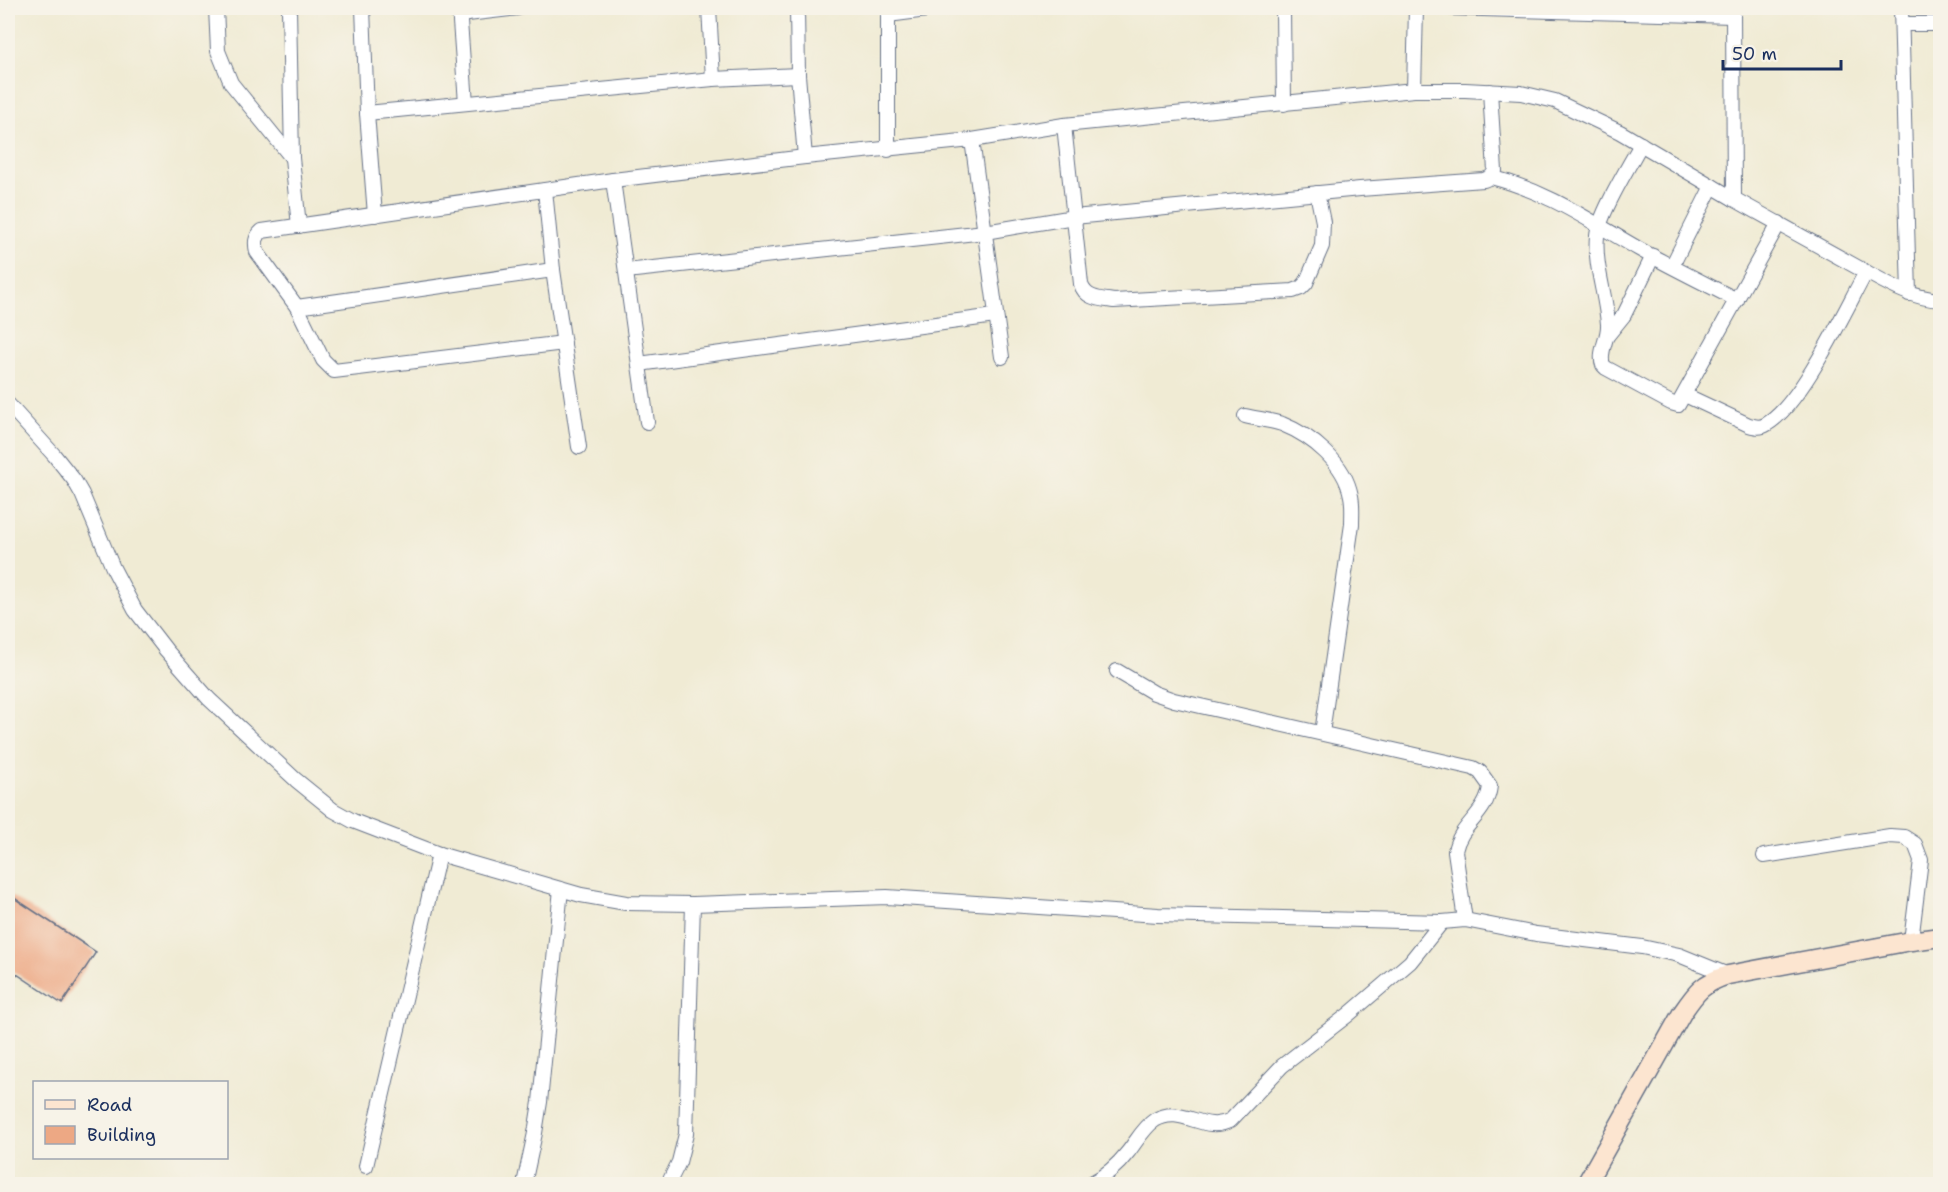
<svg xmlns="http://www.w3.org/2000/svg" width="1948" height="1192" viewBox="0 0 1948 1192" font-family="'Shantell Sans',sans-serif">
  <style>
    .building { fill: #eda884 }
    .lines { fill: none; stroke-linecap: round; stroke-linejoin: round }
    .street-casing { stroke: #667187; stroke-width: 16 }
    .secondary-casing { stroke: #667187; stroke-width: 21 }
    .street { stroke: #fff; stroke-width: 14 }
    .secondary { stroke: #fce5d0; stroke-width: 18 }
  </style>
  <rect width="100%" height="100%" fill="#f7f3e8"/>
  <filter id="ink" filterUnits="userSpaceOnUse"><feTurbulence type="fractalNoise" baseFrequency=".0167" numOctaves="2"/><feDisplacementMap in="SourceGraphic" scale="12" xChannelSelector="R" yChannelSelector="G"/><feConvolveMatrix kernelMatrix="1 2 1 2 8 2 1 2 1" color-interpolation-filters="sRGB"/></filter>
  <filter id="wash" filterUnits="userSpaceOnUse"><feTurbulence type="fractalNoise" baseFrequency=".008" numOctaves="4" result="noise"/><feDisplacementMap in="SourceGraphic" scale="24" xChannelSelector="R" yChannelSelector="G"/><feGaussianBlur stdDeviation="1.35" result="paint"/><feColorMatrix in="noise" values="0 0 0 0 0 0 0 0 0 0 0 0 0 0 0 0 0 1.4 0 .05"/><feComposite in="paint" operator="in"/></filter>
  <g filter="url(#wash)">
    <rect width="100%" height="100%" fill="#f0ebd4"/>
    <g id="blocks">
      <polygon class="building" points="8,894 96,952 62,1004 8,968"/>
    </g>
  </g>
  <g filter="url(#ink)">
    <use href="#blocks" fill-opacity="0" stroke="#667187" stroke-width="1.5"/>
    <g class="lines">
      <defs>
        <g id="street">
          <polyline points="216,8 218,51 231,83 292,158"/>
          <polyline points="289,8 292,158 299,226"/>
          <polyline points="363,8 367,113 375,215"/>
          <polyline points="459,8 466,103"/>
          <polyline points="709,8 713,79"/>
          <polyline points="797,8 798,75 805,157"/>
          <polyline points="888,8 888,150"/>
          <polyline points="1283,8 1284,104"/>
          <polyline points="1448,8 1733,16"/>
          <polyline points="1901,8 1909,294"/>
          <polyline points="1733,9 1734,199"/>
          <polyline points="459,15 518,8"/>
          <polyline points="888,15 942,8"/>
          <polyline points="1902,24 1940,24"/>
          <polyline points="1414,90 1416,8"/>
          <polyline points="367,113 713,79 798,75"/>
          <path d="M1064,125L1081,284C1085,299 1101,299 1114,301L1293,291L1301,288L1306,283L1322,246L1323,222L1317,193"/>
          <polyline points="972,140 1002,357"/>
          <path d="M1641,144C1629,166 1599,215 1597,236C1594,265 1606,295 1608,324C1609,338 1598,352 1603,365L1606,368L1671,403L1678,405L1779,223"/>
          <path d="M1491,177C1549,192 1588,220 1639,249C1671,267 1704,283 1737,300"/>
          <polyline points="613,180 647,422"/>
          <polyline points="545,190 553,270 579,447"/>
          <polyline points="1672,266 1712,186"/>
          <polyline points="626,271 985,232 1074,217 1360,189 1484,180 1491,177 1495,171 1490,91"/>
          <polyline points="297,307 553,270"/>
          <polyline points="1607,336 1624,315 1653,256"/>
          <path d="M564,343L334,371L323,360L297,307L257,252C255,243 255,237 262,231L613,180L805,157L972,140L1064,125L1414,90H1465L1521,93L1555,101L1620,132L1734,199L1866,272C1890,285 1912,298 1940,300"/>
          <polyline points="639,364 995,316"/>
          <path d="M1685,395L1749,425C1756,427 1761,428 1767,424C1802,403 1845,310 1866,272"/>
          <polyline points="8,404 54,455 74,480 82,494 113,568 135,610 166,650 209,699 296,780 333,810 353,821 439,854 581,895 626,903 693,904 887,897 1158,915 1442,922 1465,920 1536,934 1642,947 1679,955 1728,975"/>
          <path d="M1245,416C1257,419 1270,420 1282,424C1312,436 1345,463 1351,496C1353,505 1352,515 1352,524L1322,733"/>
          <path d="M1117,671L1154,693L1174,700L1473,768L1480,772L1490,786C1487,815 1460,824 1455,851L1465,920"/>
          <polyline points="1764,856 1890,836 1904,837 1915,844 1921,860 1911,941"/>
          <polyline points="366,1166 439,854"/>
          <polyline points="524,1184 535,1133 540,1102 561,889"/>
          <polyline points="668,1184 679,1162 686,1134 693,904"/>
          <path d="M1090,1184C1104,1177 1118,1165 1128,1152C1136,1142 1144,1127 1155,1120C1183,1104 1203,1135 1231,1120L1282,1066L1348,1015L1410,962L1442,922"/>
        </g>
        <path id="secondary" d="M1586,1184L1682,1013C1697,991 1703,983 1728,975L1911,941L1940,937"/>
      </defs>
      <use href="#street" class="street-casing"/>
      <use href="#secondary" class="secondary-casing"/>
      <use href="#street" class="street"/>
      <use href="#secondary" class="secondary"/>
    </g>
  </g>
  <rect width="1948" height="1192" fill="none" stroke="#f7f3e8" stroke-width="30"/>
  <rect x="33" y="1081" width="195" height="78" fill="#f7f3e8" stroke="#9fa5b1" stroke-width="1.5"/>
  <rect x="45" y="1100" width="30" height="9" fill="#fce5d0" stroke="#9fa5b1" stroke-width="1.5"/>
  <text x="87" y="1111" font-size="18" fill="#1b2f5e">Road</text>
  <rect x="45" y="1126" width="30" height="18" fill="#eda884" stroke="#9fa5b1" stroke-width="1.5"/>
  <text x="87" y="1141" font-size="18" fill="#1b2f5e">Building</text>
  <path d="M1723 60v9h118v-9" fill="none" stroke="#1b2f5e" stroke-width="3"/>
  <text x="1732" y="60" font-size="18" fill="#1b2f5e" stroke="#f7f3e8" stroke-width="4.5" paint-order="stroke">50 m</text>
</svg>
